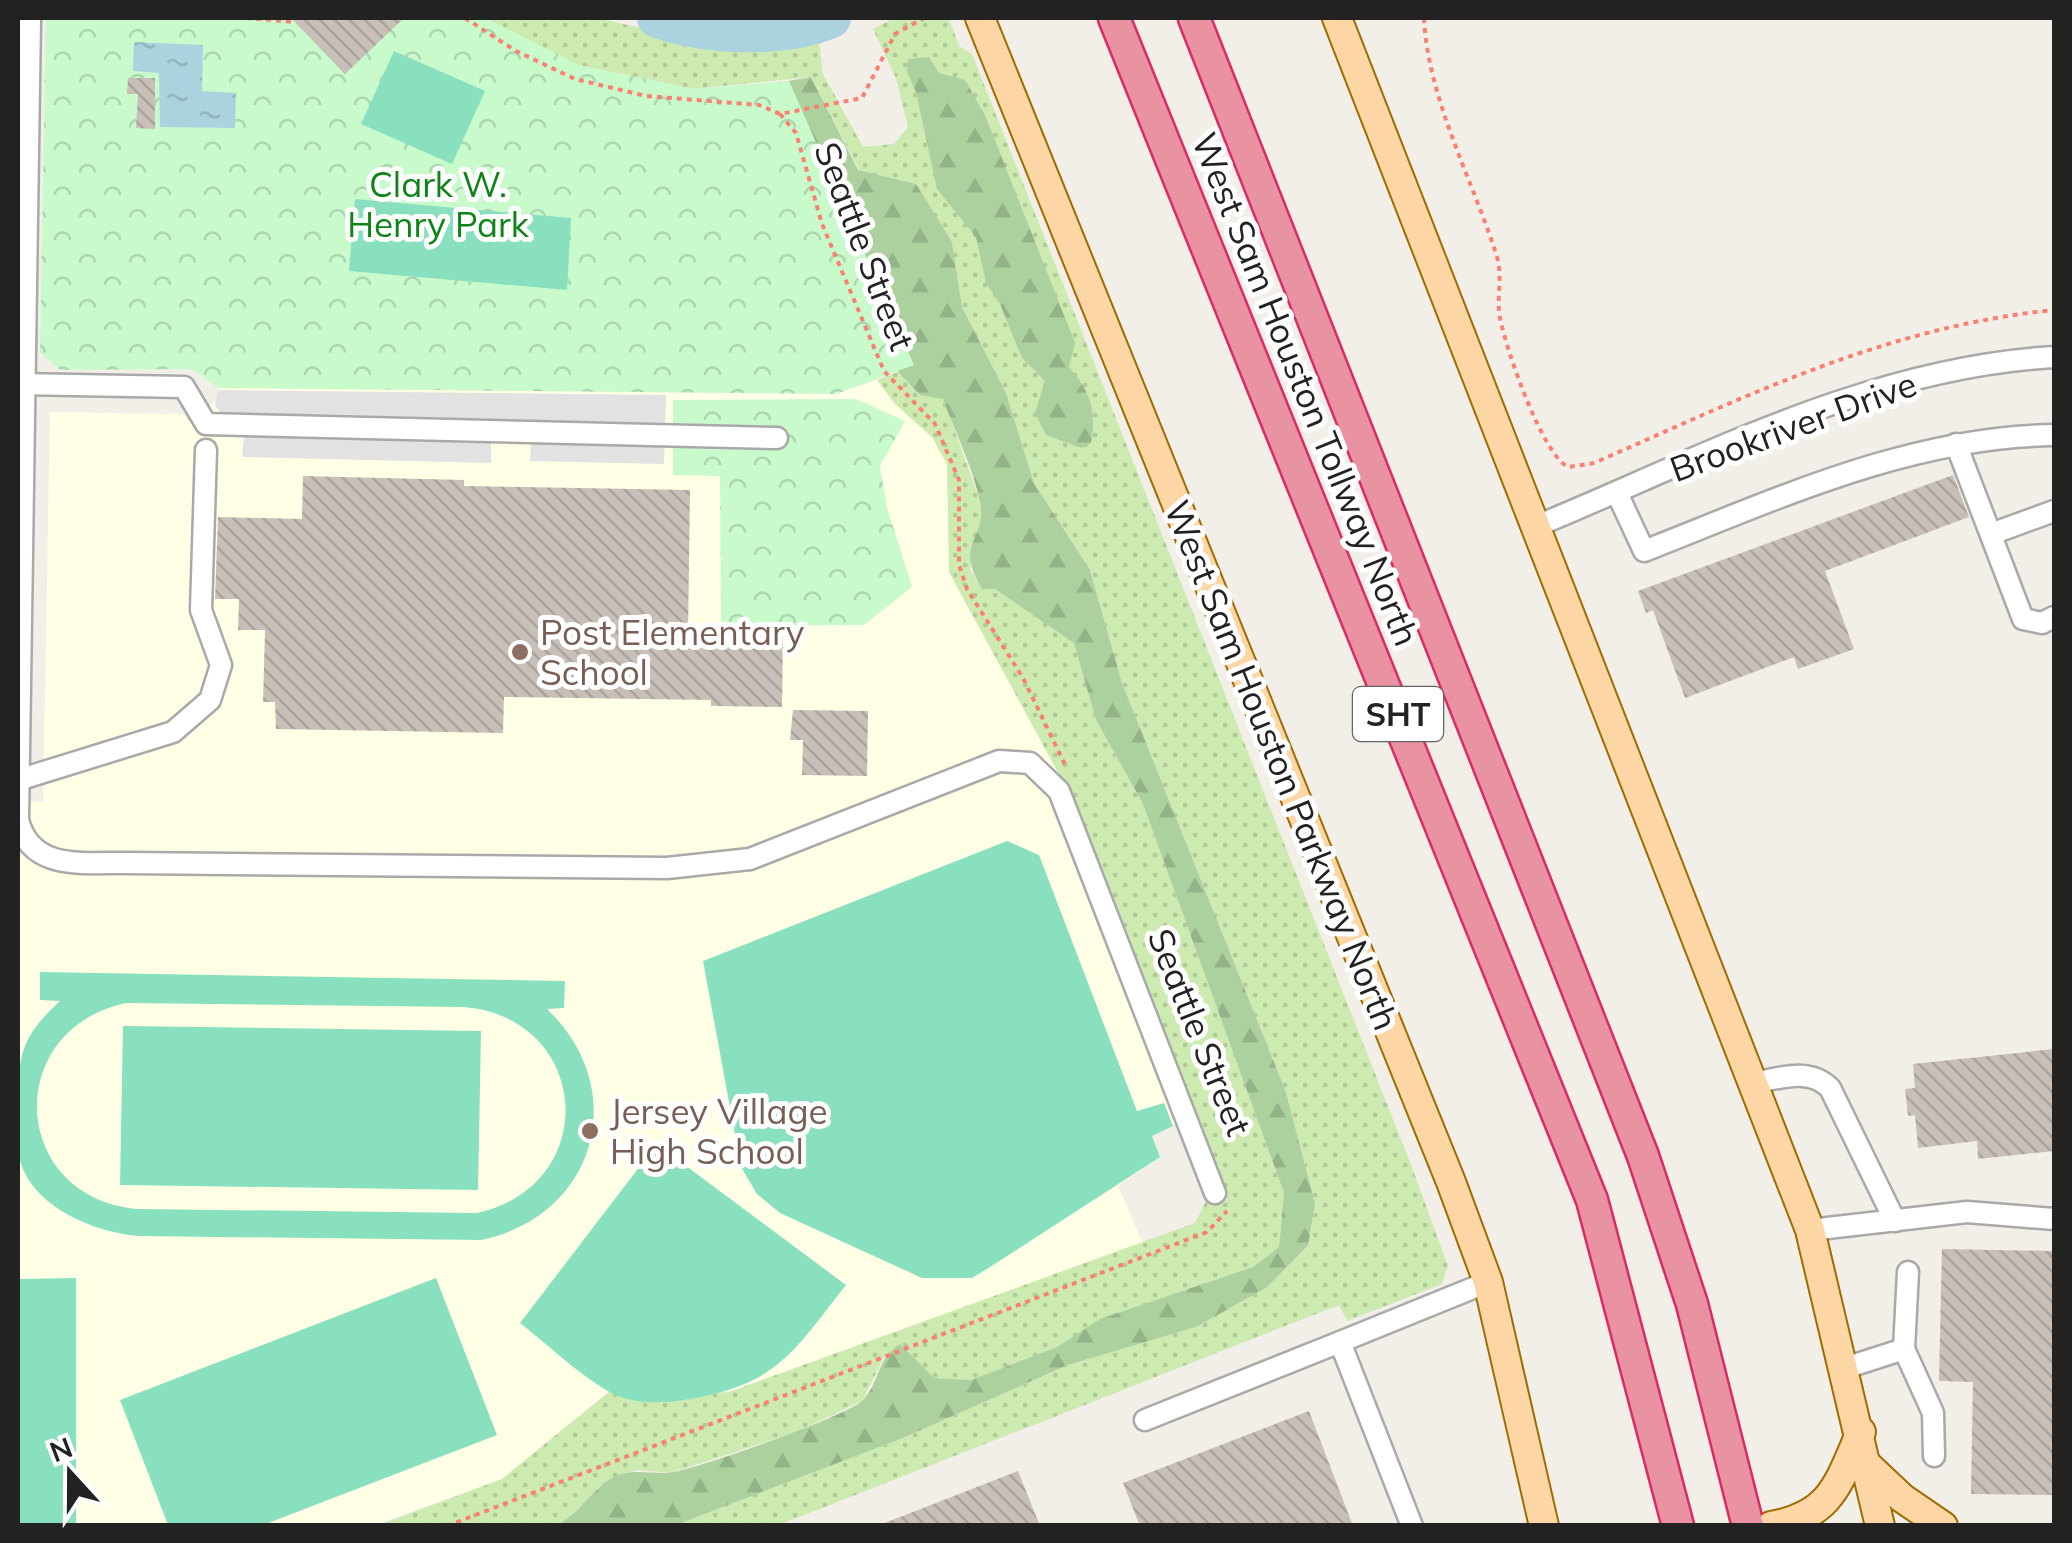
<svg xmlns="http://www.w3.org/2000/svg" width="2072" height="1543" viewBox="0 0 2072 1543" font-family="Mulish,sans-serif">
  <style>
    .education { fill: #ffffe5 }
    .grass { fill: url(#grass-dots) }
    .forest { fill: url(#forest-firs) }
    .park { fill: url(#park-crowns) }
    .pitch { fill: #88e0be; fill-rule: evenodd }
    .parking { fill: #e2e2e2 }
    .water { fill: url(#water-ripples) }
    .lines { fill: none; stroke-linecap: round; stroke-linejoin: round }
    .river { stroke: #aad3df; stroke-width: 40 }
    .building { fill: url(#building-back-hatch) }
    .minor-casing { stroke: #a9a9a9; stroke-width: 25 }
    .major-casing { stroke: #a06b00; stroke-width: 32 }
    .highway-casing { stroke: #dc2a67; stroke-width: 35 }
    .path { stroke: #fa8072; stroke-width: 4; stroke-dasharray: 5 5; stroke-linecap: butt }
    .minor { stroke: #fff; stroke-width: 20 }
    .major { stroke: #fcd6a4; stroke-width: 28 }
    .highway { stroke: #e892a2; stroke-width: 30 }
    .education-dot { fill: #8d6e63; stroke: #fff; stroke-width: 4 }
    .labels { text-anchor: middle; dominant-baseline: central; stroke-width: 10; stroke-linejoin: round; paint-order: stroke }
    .shield { fill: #fff; stroke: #646464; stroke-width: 2.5 }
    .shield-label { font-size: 32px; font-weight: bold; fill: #222 }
    .park-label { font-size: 35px; fill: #0c8416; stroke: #fff }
    .street-label { font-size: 35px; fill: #222; stroke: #fff }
    .education-label { font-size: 35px; fill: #785e54; stroke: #fff; text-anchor: start }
  </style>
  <defs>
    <pattern id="grass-dots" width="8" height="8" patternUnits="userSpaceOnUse" patternTransform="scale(2.5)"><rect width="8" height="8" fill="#cdebb0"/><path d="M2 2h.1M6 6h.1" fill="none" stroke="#b0c997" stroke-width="1.8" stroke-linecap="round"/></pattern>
    <pattern id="forest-firs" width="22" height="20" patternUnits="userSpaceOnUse" patternTransform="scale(2.5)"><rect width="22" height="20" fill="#add19e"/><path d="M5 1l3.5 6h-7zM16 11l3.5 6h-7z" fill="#95b388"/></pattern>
    <pattern id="park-crowns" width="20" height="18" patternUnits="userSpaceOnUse" patternTransform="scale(2.5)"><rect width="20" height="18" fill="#c8facc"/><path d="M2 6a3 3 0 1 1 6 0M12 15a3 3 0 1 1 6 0" fill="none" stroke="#acd6af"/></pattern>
    <pattern id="water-ripples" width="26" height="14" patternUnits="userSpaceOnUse" patternTransform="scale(2.5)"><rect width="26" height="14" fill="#aad3df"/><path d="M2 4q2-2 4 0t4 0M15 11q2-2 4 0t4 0" fill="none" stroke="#92b5bf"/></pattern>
    <pattern id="building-back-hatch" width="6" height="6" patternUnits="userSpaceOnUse" patternTransform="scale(2.5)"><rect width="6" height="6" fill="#c7bfb8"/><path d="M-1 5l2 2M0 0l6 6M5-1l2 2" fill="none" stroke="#aba49e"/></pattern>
  </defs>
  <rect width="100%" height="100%" fill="#f2efe9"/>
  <polygon class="education" points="877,380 895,404 932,437 947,464 949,572 1066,787 1190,1117 1152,1136 1160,1157 1118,1186 1143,1244 729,1392 608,1392 502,1479 376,1525 18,1526 18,802 43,802 50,412 183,414 189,421 217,400 218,388 836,394"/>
  <g class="grass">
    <polygon points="485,18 597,18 699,41 818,31 823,74 863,147 894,144 908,127 896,78 873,29 894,18 949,18 959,46 972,54 1410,1162 1448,1266 1442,1284 1347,1321 1339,1305 779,1525 676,1525 903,1438 1068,1365 1196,1327 1266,1288 1308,1247 1315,1204 1286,1092 1122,683 1090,570 1034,483 1006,393 962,307 952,242 859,170 811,77 694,89 578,65"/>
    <polygon points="898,372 920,395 943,398 979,498 983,521 970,570 982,589 995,589 1074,642 1096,720 1143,804 1284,1193 1279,1248 1253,1267 1101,1319 1057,1347 971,1380 934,1378 886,1353 862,1401 796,1432 671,1473 637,1470 611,1479 572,1518 555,1525 376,1526 502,1479 609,1392 639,1401 729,1392 1195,1223 1216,1181 1066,787 949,572 947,464 932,437 895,404 877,380"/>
  </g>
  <g class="forest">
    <path d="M929,57L939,73L965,80L985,115L1075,343L1069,367C1090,391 1097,410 1091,443L1081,448L1046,435L1035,413L1045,381L1022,358L1000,304L986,283L976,237L937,189L916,92L907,72L908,59Z"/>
    <path d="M811,77L858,170L916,184L952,242L962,307L1006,393L1034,483L1090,570L1122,683L1286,1092L1315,1204L1308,1246L1266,1288L1196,1327L1068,1365L903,1438L676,1525L555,1526C580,1515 591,1489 614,1477C636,1467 654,1476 675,1472C703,1466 846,1417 863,1400C880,1382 877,1358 900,1344L934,1378L971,1380L1057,1347L1100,1319L1253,1267L1279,1247L1284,1193L1143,804L1096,720L1074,643L995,589H982C953,540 988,541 980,502C973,467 955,432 943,399L920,395L898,372L772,84Z"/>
  </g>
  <g class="park">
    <polygon points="46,18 485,18 578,65 694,89 789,81 914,365 836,394 218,388 192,369 60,370 40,352"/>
    <polygon points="856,399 905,421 880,466 887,508 912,587 864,625 721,626 720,476 673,475 673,400"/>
  </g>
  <g class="pitch">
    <polygon points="394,51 485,91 452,164 361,124"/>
    <polygon points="355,199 571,218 567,290 349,271"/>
    <polygon points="1007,841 1039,855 1137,1111 1164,1103 1173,1126 1152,1136 1160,1157 990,1267 972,1278 922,1278 780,1213 757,1194 741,1167 703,961"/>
    <path d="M40,972L565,981L564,1008L547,1009C632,1090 596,1216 481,1240L138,1236C92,1232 25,1204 18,1151C15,1136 18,1119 18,1104C18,1054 22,1036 60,1001L40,1000ZM126,1003L464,1007C592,1018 602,1186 477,1213L138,1209C10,1198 1,1030 126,1003Z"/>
    <polygon points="123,1026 481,1031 478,1190 120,1185"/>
    <path d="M650,1153L670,1154L846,1285C793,1352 778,1384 689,1399C663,1404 630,1405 606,1390C576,1372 548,1345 520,1323Z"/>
    <polygon points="76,1278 76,1525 18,1525 18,1279"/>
    <polygon points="436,1278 497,1435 263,1525 168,1525 120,1400"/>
  </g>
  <polygon class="parking" points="218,390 666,395 664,464 530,461 531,442 491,440 491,463 242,457 244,438 215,406"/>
  <polygon class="water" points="134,42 203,45 202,91 236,93 235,128 160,127 159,73 133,71"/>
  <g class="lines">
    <path class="river" d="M657,18C707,35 782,39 831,18"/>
  </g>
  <g class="building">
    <polygon points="291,18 404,18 345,74"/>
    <polygon points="128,78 155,78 155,129 136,128 138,94 127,94"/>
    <polygon points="1953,475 1969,517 1825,571 1854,649 1798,669 1794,657 1685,698 1653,610 1646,613 1638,591"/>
    <polygon points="303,476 464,480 464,486 690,490 688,635 783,637 782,707 711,706 711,700 504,697 503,733 276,729 275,702 263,702 265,630 238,630 239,599 215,599 218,517 302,519"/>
    <polygon points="793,710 868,711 867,776 802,775 803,740 790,740"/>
    <polygon points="2054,1049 2054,1151 1978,1159 1977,1141 1918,1148 1915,1115 1908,1116 1905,1089 1915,1088 1913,1064"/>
    <polygon points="1942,1249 2054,1251 2054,1495 1971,1494 1973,1382 1939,1381"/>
    <polygon points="1309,1411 1353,1526 1140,1526 1123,1483"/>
    <polygon points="1018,1471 1040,1526 882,1526 882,1524"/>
  </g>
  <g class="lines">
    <defs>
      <g id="minor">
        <path d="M30,18L18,820C31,872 84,862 127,863L667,868L750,859L999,761L1030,763L1059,791L1215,1193"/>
        <polyline points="18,384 184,387 206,424 777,438"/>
        <polyline points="1956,444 2023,619 2042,623 2054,617"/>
        <path d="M1617,493L1644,551C1777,499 1909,437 2054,435"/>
        <path d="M1539,525C1705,456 1872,367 2054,357"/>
        <polyline points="1991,534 2054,511"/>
        <polyline points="18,780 173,732 210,700 221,665 201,610 206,450"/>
        <path d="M1754,1083C1780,1078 1809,1067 1830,1088L1895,1221"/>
        <polyline points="1810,1230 1967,1212 2054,1219"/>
        <polyline points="1340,1342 1488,1282"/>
        <polyline points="1904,1349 1933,1413 1934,1456"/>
        <polyline points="1845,1368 1904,1349 1908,1272"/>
        <polyline points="1145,1420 1340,1342 1412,1526"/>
      </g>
      <g id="major">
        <polyline points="980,18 1451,1182 1488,1282 1544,1526"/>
        <polyline points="1337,18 1810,1230 1880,1526"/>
        <polyline points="1867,1465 1902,1498 1943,1526"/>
        <path d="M1771,1526C1832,1515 1838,1484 1861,1432"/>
      </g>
      <g id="highway">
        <polyline points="1114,18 1592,1200 1678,1526"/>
        <polyline points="1194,18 1643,1156 1692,1304 1748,1526"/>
      </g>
    </defs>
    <use href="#minor" class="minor-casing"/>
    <use href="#major" class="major-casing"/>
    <use href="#highway" class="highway-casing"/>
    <g class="path">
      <polyline points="246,18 295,22"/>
      <polyline points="465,18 516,51 575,79 646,96 759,105 780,114 862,98 895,34 924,18"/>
      <path d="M1424,18C1428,100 1473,180 1497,257C1503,277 1496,298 1500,318C1506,349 1542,454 1568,467L1594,463C1747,396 1885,327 2054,310"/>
      <polyline points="780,114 796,133 822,224 884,371 935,424 959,480 959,565 967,589 1023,678 1067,769"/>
      <polyline points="447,1526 1207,1232 1227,1211"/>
    </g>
    <use href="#minor" class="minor"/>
    <use href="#major" class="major"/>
    <use href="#highway" class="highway"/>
  </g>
  <g class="education-dot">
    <circle cx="520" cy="652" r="10"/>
    <circle cx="590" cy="1131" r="10"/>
  </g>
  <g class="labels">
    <rect class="shield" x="1353" y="687" width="90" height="54" rx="8"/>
    <g class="shield-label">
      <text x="1398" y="714">SHT</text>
    </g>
    <g class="park-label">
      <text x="438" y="184">Clark W.<tspan x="438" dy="40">Henry Park</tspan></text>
    </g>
    <g class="street-label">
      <text transform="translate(865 246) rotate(69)">Seattle Street</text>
      <text transform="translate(1306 389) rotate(68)">West Sam Houston Tollway North</text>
      <text transform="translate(1793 426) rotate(-20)">Brookriver Drive</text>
      <text transform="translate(1282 765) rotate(68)">West Sam Houston Parkway North</text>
      <text transform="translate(1200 1032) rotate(68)">Seattle Street</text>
    </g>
    <g class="education-label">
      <text x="540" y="632">Post Elementary<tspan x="540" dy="40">School</tspan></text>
      <text x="610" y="1111">Jersey Village<tspan x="610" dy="40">High School</tspan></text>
    </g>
  </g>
  <rect width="2072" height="1543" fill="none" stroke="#222222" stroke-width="40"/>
  <g transform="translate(70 1473) rotate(339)" stroke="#ffffff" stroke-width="8" paint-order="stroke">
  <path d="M0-8L18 38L0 25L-18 38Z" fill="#222222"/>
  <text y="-15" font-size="28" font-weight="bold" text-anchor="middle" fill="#222222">N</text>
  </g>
</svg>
